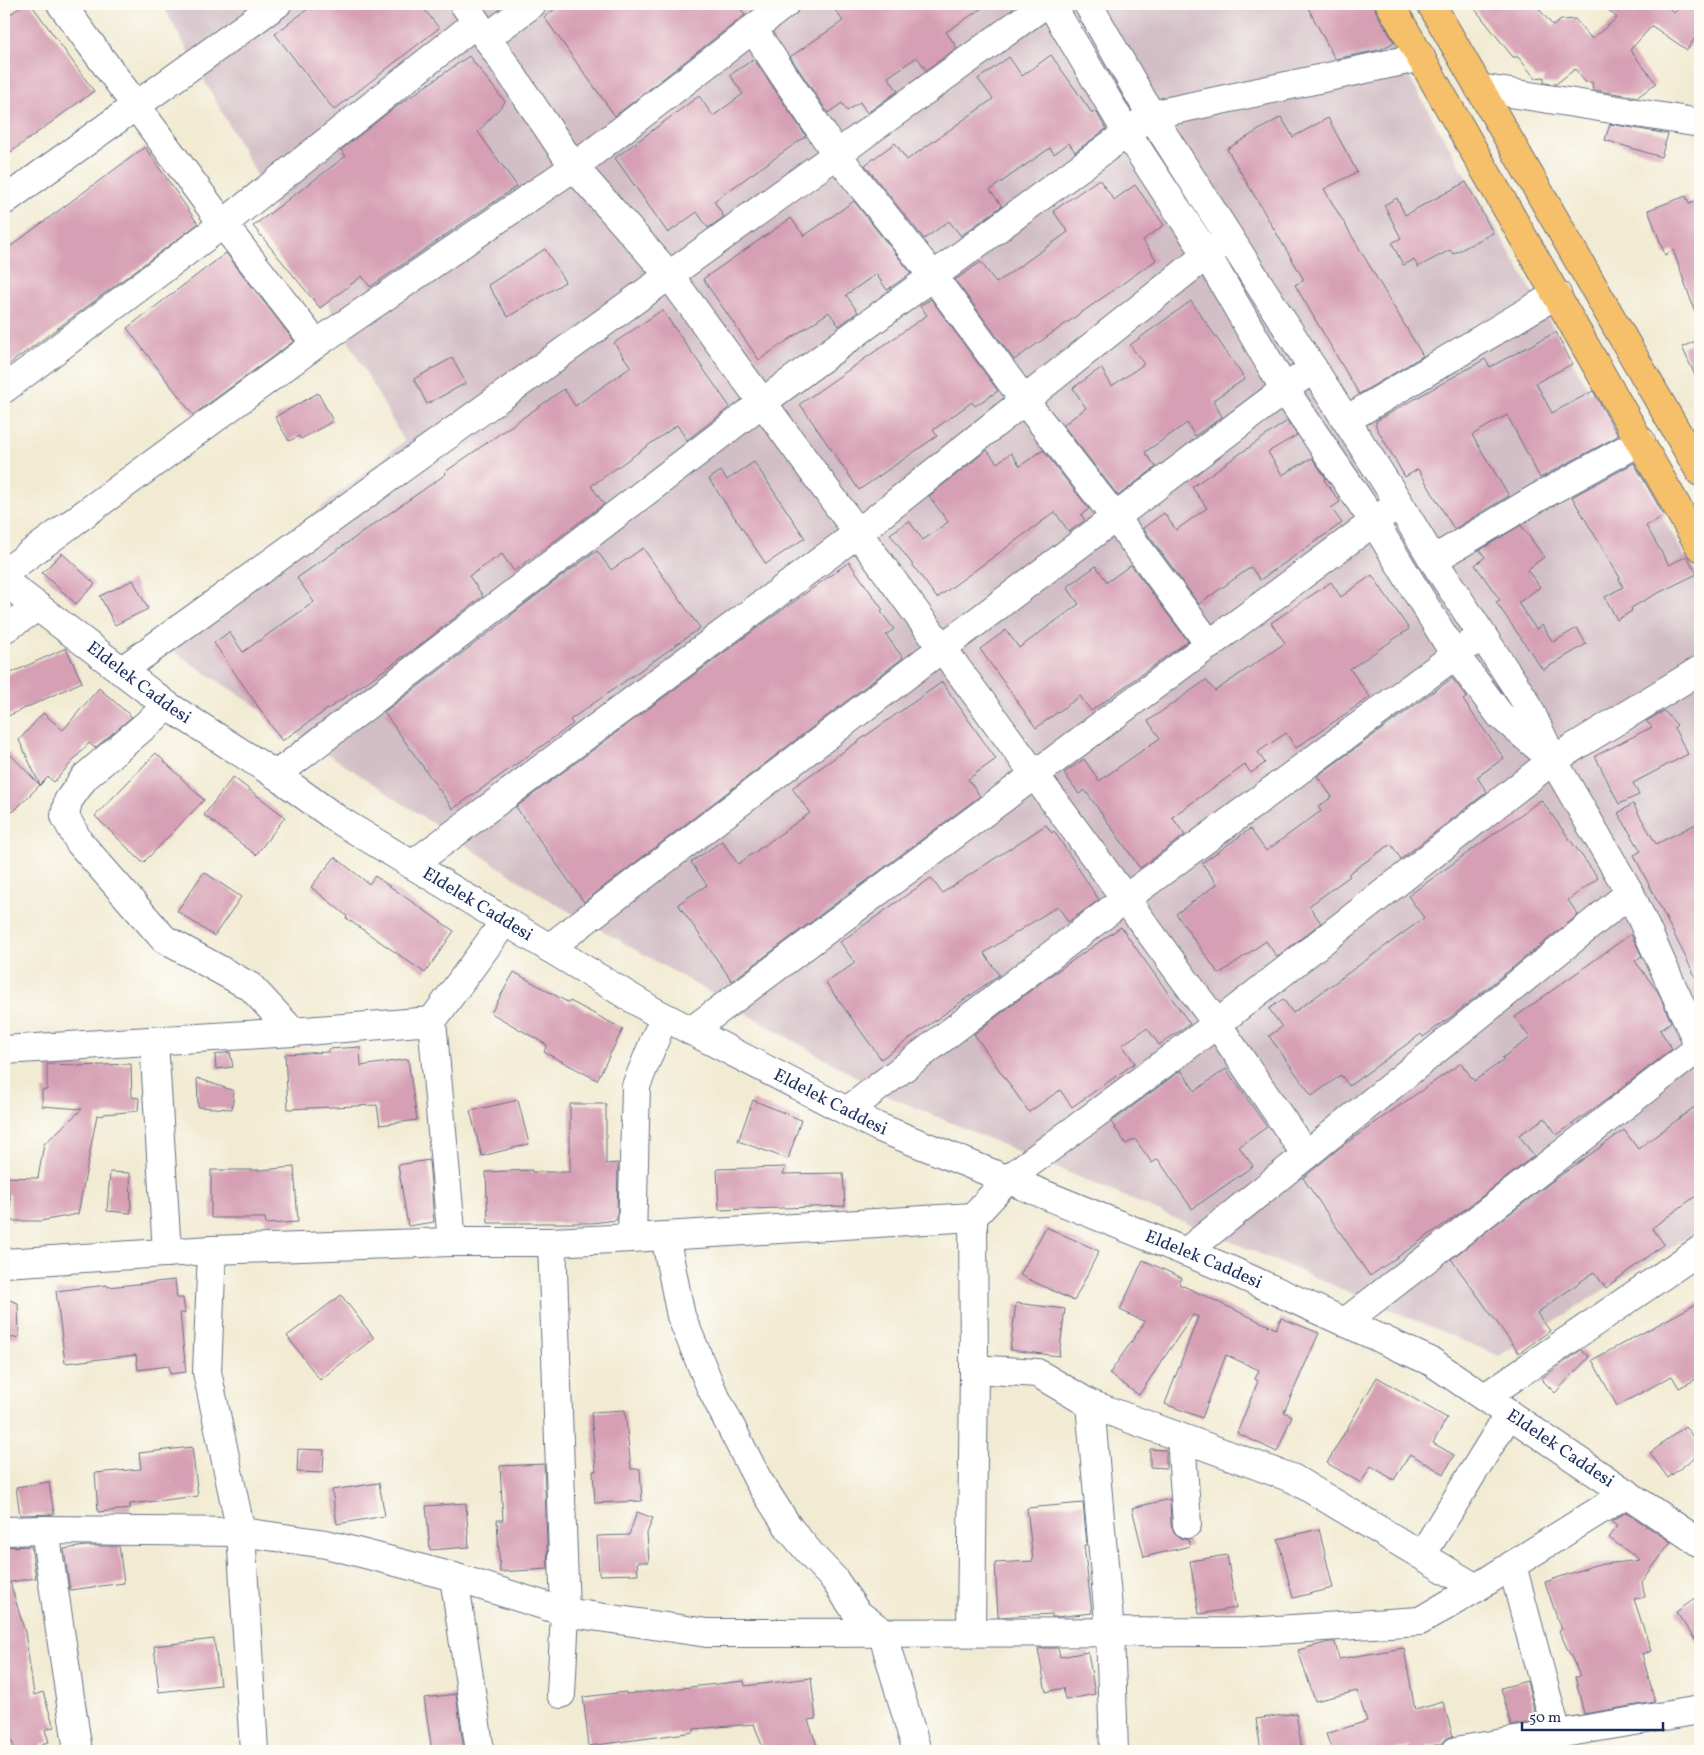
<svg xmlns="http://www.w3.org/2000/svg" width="1704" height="1755" viewBox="0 0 1704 1755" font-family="Vollkorn,serif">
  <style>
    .industrial { fill: #d2bec5 }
    .building { fill: #d69fb3 }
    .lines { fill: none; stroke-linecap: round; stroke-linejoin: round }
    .minor-casing { stroke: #667187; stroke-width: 30 }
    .major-casing { stroke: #667187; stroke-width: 30 }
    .minor { stroke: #fff; stroke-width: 28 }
    .major { stroke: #f6c06b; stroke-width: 28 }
    .labels { text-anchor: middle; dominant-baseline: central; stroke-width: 4; stroke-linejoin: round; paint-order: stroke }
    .street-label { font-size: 18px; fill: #1b2f5e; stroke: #fdfcf7 }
  </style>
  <rect width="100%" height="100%" fill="#fdfcf7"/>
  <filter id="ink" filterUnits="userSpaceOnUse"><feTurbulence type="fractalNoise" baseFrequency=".02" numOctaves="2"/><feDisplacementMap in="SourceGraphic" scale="10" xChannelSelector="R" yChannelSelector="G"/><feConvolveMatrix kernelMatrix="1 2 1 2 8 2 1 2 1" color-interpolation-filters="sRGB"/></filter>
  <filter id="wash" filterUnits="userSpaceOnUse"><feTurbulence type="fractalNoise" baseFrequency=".0096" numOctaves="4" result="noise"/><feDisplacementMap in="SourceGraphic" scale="20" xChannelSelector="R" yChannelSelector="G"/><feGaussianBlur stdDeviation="1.12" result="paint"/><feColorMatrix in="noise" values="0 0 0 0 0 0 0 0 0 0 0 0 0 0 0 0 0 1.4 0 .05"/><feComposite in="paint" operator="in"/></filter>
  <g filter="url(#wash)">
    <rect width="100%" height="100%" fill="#f2ebd3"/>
    <polygon class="industrial" points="162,4 1367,4 1700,583 1700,1229 1499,1356 893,1098 544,897 156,640 404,441"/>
    <g id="blocks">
      <g class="building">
        <polygon points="24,4 31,4 94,91 4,157 4,19"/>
        <polygon points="314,4 420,4 439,28 334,110 275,34"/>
        <polygon points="562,4 737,4 745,15 615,116 544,17"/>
        <polygon points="831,4 988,4 946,32 957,48 926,70 917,57 888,77 898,91 867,113 860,102 847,111 842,103 828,113 790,57 843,21"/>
        <polygon points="1306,4 1374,4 1376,12 1394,42 1380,50 1335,59"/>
        <polygon points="1471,4 1535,4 1553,26 1561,20 1575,19 1592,39 1617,18 1602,4 1665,4 1674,13 1683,4 1700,4 1700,31 1687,50 1652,26 1630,50 1656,83 1638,97 1593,90 1592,82 1585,82 1575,69 1556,84 1544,83 1544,77 1535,78 1518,57 1513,57"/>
        <polygon points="1051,55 1092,113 1096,111 1106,129 1075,152 1069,143 1054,154 1050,148 990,190 1002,206 961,236 949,221 924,239 865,165 895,143 907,160 993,99 978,79 1009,57 1022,76"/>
        <polygon points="469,56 505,102 478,132 517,186 370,287 362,276 320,308 253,226 346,156 341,150 390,111"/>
        <polygon points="754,59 806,136 714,201 724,217 708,228 697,212 668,233 615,158 699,96 713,116 743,94 730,75"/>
        <polygon points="1281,117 1293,137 1328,118 1357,172 1324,189 1423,356 1359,394 1295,285 1304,280 1227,149"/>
        <polygon points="1610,124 1668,134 1661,157 1605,140"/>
        <polygon points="145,147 198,224 4,368 4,251"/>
        <polygon points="1099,179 1114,200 1135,185 1164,225 1143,240 1156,260 1014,360 955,280 981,262 996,283 1068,232 1053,211"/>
        <polygon points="1466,182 1493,233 1453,254 1450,250 1418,267 1414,260 1403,265 1392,243 1401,238 1384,205 1397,198 1405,215"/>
        <polygon points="1686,196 1689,204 1700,200 1700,320 1698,320 1673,250 1665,255 1648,210"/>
        <polygon points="854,201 911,273 887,290 876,274 846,295 858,312 839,326 829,312 759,360 703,279 791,218 804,236"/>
        <polygon points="545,249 565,282 508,317 488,285"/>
        <polygon points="226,253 294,341 193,415 127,328"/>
        <polygon points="931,299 998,391 975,406 972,402 933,430 937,436 859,490 800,404 927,315 920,306"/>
        <polygon points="1191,301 1245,379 1213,400 1222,417 1211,425 1195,436 1187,423 1145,452 1156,467 1118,496 1063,425 1086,408 1073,388 1101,368 1112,386 1144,364 1130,345"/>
        <polygon points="662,310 730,407 687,440 677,425 591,486 604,504 514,571 502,554 469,576 483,596 420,645 282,741 214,643 229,632 243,652 314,602 297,578 446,474 445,472 564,389 575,406 631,367 614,343"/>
        <polygon points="1556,332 1572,364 1536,383 1552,413 1593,391 1618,436 1540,478 1507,415 1472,435 1509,496 1454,529 1418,469 1405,477 1376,427 1376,421 1485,359 1490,367"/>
        <polygon points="1700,339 1700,386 1682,347"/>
        <polygon points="452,358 466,383 427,404 414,379"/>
        <polygon points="318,393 333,421 301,439 299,436 289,441 275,417"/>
        <polygon points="1287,421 1297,435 1268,452 1282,475 1312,458 1326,478 1324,480 1340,502 1331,508 1342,523 1260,580 1251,567 1199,604 1143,528 1164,513 1176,530 1207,508 1192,487"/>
        <polygon points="987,450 997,463 1011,453 1020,466 1043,450 1089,509 1081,515 1085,520 1069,532 1055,512 937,598 890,534 909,521 923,540 948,522 929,496"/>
        <polygon points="754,462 805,538 766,564 709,479 721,471 727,480"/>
        <polygon points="1634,463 1664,516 1646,526 1669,565 1687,556 1697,574 1654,595 1631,608 1632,611 1617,620 1605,597 1623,587 1619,579 1620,578 1572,497"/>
        <polygon points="1521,525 1544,557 1527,570 1540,587 1518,603 1536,629 1542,625 1553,642 1577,628 1586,644 1543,670 1496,602 1500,600 1475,565 1485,557 1480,550"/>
        <polygon points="643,548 700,628 570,720 573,724 453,809 384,712 511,616 511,615 560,577 597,551 611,570"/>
        <polygon points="62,553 95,584 76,604 42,573"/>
        <polygon points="849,562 883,610 881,612 894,629 886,635 903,658 584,902 516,807 757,628"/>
        <polygon points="1131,565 1188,641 1091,711 1080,696 1036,728 980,649 1006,630 1019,648 1079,604 1067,587 1096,566 1107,582"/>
        <polygon points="1372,575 1409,629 1350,669 1370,697 1296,748 1286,733 1258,752 1265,763 1251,773 1245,765 1172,817 1185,835 1140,868 1085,790 1079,794 1064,773 1084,759 1099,781 1160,738 1148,721 1206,680 1215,691 1285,643 1271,623 1331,582 1341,597"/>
        <polygon points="133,580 148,609 115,625 100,596"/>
        <polygon points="66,648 82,682 8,716 4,706 4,676"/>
        <polygon points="1452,678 1467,697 1463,700 1504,758 1477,777 1487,792 1401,859 1391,844 1348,874 1350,876 1309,906 1321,923 1277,957 1266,941 1219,974 1176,914 1217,884 1202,863 1250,829 1266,851 1321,811 1318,807 1332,797 1317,776"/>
        <polygon points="942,682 996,759 968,779 980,796 732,981 678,904 707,885 691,862 722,841 738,864 810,813 792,788"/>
        <polygon points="99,688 132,717 95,748 89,743 54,782 48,777 13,812 4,803 4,748 40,785 19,740 43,713 63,730"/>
        <polygon points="1664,711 1677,725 1674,728 1688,754 1633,783 1639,795 1619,804 1595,756 1652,727 1646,721"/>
        <polygon points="156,753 204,800 143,863 95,816"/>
        <polygon points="233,777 285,817 256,855 204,815"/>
        <polygon points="1541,800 1598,878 1568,900 1578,915 1455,1014 1423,1037 1421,1034 1349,1086 1341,1075 1312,1096 1269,1036 1282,1027 1269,1009 1283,999 1293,1013 1424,918 1408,896"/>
        <polygon points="1633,804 1656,844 1700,822 1700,986 1634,855 1641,851 1618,813"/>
        <polygon points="1046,825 1052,833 1054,831 1099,900 1068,922 1058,906 984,953 999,975 881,1059 826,983 855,963 840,942 931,878 942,893"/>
        <polygon points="335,857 369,884 375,876 454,931 425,973 346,918 347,916 311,887"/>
        <polygon points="204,872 241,897 214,936 177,911"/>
        <polygon points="1121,927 1190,1024 1159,1045 1147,1028 1122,1045 1135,1063 1072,1107 1060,1090 1029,1112 974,1034 1040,983"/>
        <polygon points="1631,934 1642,956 1635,961 1658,992 1671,1022 1660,1030 1672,1049 1609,1098 1557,1135 1545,1118 1519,1135 1534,1156 1459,1214 1370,1276 1303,1178 1343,1145 1461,1063 1474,1081 1504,1060 1502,1058 1530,1038 1515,1017"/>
        <polygon points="514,972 569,1003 570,1001 623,1029 597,1080 544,1052 547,1045 491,1013"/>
        <polygon points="360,1047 361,1066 408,1059 417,1120 380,1125 377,1105 288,1109 285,1054 328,1052 328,1049"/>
        <polygon points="230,1052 233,1067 216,1069 215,1055"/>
        <polygon points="47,1064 76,1065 76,1066 131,1064 132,1097 139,1098 138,1111 104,1114 103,1116 97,1115 78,1214 41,1221 11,1221 10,1193 4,1194 4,1177 38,1178 44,1144 82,1109 42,1106 42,1090 47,1090"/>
        <polygon points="1226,1069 1267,1127 1239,1147 1253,1166 1192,1209 1158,1159 1152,1163 1135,1139 1126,1144 1111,1122 1181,1070 1195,1091"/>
        <polygon points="197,1078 234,1091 232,1109 198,1107"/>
        <polygon points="518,1100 529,1144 482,1156 470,1111"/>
        <polygon points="753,1100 801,1120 788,1159 738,1141"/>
        <polygon points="1700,1103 1700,1193 1652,1228 1664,1244 1606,1288 1594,1272 1537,1313 1550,1331 1519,1353 1451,1259 1536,1193 1624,1130 1638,1149"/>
        <polygon points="570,1104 606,1104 606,1164 618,1163 617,1220 592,1223 488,1223 486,1172 532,1170 532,1172 570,1172"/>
        <polygon points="429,1160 434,1222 408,1226 398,1165"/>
        <polygon points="294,1167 298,1222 266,1224 265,1218 211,1218 211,1170 260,1170"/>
        <polygon points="786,1167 783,1174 843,1173 845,1206 719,1210 717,1169"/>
        <polygon points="110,1172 130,1173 131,1213 107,1211"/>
        <polygon points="1046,1227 1099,1251 1074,1301 1020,1275"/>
        <polygon points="1143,1260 1182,1278 1179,1284 1276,1329 1281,1318 1319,1333 1284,1412 1292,1416 1277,1452 1237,1433 1258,1381 1255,1379 1259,1370 1226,1355 1202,1418 1165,1404 1198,1317 1193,1315 1139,1395 1109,1374 1145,1322 1120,1310"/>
        <polygon points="175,1280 177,1298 183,1298 185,1313 180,1313 186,1372 170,1374 169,1366 138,1370 136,1355 65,1363 56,1291 107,1285 108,1287"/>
        <polygon points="341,1295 374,1338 320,1380 287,1336"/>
        <polygon points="4,1298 18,1303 19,1337 4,1339"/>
        <polygon points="1700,1302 1700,1377 1679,1388 1672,1376 1617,1406 1592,1360"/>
        <polygon points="1016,1303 1065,1309 1059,1356 1010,1350"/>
        <polygon points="1581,1350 1589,1357 1555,1393 1541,1379"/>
        <polygon points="1377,1377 1447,1418 1433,1443 1454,1455 1444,1474 1410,1454 1394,1480 1371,1466 1361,1483 1327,1463"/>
        <polygon points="625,1410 631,1469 640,1469 642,1501 595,1503 593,1471 596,1471 591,1412"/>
        <polygon points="1685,1426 1700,1446 1700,1453 1668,1478 1650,1453"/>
        <polygon points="192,1447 198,1496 130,1504 130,1509 98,1512 95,1473 141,1469 139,1453"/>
        <polygon points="298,1449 324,1450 323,1473 297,1472"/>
        <polygon points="1150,1449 1166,1450 1166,1468 1150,1467"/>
        <polygon points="544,1464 548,1569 500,1572 497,1520 503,1520 500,1466"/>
        <polygon points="49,1482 54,1514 20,1515 16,1487"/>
        <polygon points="379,1483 385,1516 337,1524 332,1490"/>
        <polygon points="1170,1499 1171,1525 1174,1532 1180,1538 1188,1540 1190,1546 1144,1557 1132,1508"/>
        <polygon points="466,1503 469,1547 430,1550 426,1506"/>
        <polygon points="1083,1503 1087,1545 1084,1545 1092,1613 1056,1617 1052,1617 1052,1614 998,1617 995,1563 1033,1561 1027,1508"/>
        <polygon points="637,1512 653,1518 647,1533 649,1562 637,1562 638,1574 599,1575 597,1536 629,1535"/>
        <polygon points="1626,1512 1671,1542 1642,1582 1645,1597 1634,1599 1651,1651 1642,1654 1655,1702 1584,1714 1575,1677 1580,1676 1559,1631 1561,1630 1545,1582 1595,1565 1640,1560 1609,1538 1617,1526 1611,1522"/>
        <polygon points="1319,1529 1333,1588 1293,1598 1278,1539"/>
        <polygon points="31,1546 36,1578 10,1582 25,1632 34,1695 43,1692 54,1727 45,1730 49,1742 41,1744 43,1751 15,1751 4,1716 4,1547"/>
        <polygon points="86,1546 119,1546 124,1583 70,1590 64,1549"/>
        <polygon points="1227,1555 1236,1608 1199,1614 1190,1561"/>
        <polygon points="1700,1595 1700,1647 1676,1612"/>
        <polygon points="214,1639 220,1685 159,1692 154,1646"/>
        <polygon points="1329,1642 1335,1642 1339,1659 1404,1648 1415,1710 1443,1702 1453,1736 1446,1739 1443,1743 1414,1751 1411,1751 1409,1746 1392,1751 1332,1751 1326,1734 1367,1721 1357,1691 1315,1701 1298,1650"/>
        <polygon points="1045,1648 1058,1648 1060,1657 1088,1652 1095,1694 1065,1700 1063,1688 1046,1692 1038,1649"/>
        <polygon points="811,1678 816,1719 808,1720 819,1751 764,1751 754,1724 694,1729 694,1732 589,1746 583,1697 626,1692 626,1694 744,1681 745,1686"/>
        <polygon points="1527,1681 1537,1721 1511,1726 1501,1688"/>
        <polygon points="456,1694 464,1751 432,1751 424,1698"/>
        <polygon points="1296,1713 1302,1751 1261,1751 1256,1719"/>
      </g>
    </g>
  </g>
  <g filter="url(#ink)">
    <use href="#blocks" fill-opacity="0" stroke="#667187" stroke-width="1"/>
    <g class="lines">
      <defs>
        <g id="minor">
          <polyline points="464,4 574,167 670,276 1217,1024 1306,1155"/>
          <polyline points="1051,4 1127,133 1207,255 1285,390 1374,522 1455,655 1500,715 1546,754"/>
          <polyline points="1088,4 1151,115 1399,503 1433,560 1526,702 1553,760 1630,893 1700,1048"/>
          <polyline points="753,29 837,155 933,276 1024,400 1115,517 1210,645"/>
          <polyline points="486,38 532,4"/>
          <polyline points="1479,88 1700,123"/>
          <polyline points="4,201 277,4"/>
          <polyline points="316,344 574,167 785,4"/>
          <polyline points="4,389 223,224 476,23"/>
          <polyline points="1346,420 1557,294"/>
          <polyline points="1433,560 1537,498 1641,441"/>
          <polyline points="4,573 316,344 223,224 61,4"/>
          <path id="s1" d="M4,581L168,706L276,775L337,819L653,1011L878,1127L1228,1269L1432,1362L1700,1543"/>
          <polyline points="4,629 38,607"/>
          <polyline points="121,671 1045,4"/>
          <polyline points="168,706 85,777 68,801 65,816 79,842 164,939 251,987 293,1032"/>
          <polyline points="276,775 763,402 1151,115 1421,57"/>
          <polyline points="412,865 858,533 1229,237"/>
          <polyline points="549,948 942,648 1313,368"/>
          <polyline points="691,1031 1387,512"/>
          <polyline points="154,1041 167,1253"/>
          <polyline points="4,1050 293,1032 432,1021"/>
          <polyline points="847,1111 1125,899 1470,644"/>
          <polyline points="665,1236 681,1316 711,1388 758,1480 789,1528 814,1558 834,1579 857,1613 882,1632 917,1751"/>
          <polyline points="632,1238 636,1086 657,1034"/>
          <polyline points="452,1242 432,1021 505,921"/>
          <polyline points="552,1242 565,1612 561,1694"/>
          <polyline points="212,1250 207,1372 241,1532 254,1751"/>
          <polyline points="1186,1252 1630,893"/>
          <polyline points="4,1263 212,1250 452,1242 552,1242 632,1238 973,1217 1008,1179 1217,1024 1553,760 1700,670"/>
          <polyline points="1345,1322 1700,1047"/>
          <polyline points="974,1369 1037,1373 1090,1404 1294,1479 1476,1588"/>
          <polyline points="1485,1397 1700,1250"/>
          <polyline points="1090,1404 1110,1632 1114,1751"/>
          <polyline points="1181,1438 1187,1524"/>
          <polyline points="45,1530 78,1751"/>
          <polyline points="4,1531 45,1530 241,1532 326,1544 454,1577 565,1612 707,1633 1245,1632 1420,1621 1476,1588 1627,1493"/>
          <polyline points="1422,1555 1509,1414"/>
          <polyline points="1512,1565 1557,1734"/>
          <polyline points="454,1577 480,1751"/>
          <polyline points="971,1632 974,1369 973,1217"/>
          <polyline points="1456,1751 1700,1710"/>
        </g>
        <g id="major">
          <polyline points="1390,4 1700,547"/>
          <polyline points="1431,4 1700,472"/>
        </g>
      </defs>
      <use href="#minor" class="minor-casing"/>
      <use href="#major" class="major-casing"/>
      <use href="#minor" class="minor"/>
      <use href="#major" class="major"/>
    </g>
  </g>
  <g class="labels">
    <g class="street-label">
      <text stroke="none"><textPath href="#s1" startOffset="169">Eldelek Caddesi</textPath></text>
      <text stroke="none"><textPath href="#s1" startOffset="574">Eldelek Caddesi</textPath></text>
      <text stroke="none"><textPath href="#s1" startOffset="979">Eldelek Caddesi</textPath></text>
      <text stroke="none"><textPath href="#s1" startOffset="1384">Eldelek Caddesi</textPath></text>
      <text stroke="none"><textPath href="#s1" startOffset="1789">Eldelek Caddesi</textPath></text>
    </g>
  </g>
  <rect width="1704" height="1755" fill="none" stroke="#fdfcf7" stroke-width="20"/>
  <path d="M1522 1722v8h141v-8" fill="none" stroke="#1b2f5e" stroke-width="2.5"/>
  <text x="1529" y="1722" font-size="15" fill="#1b2f5e" stroke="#fdfcf7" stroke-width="4" paint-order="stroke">50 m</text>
</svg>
